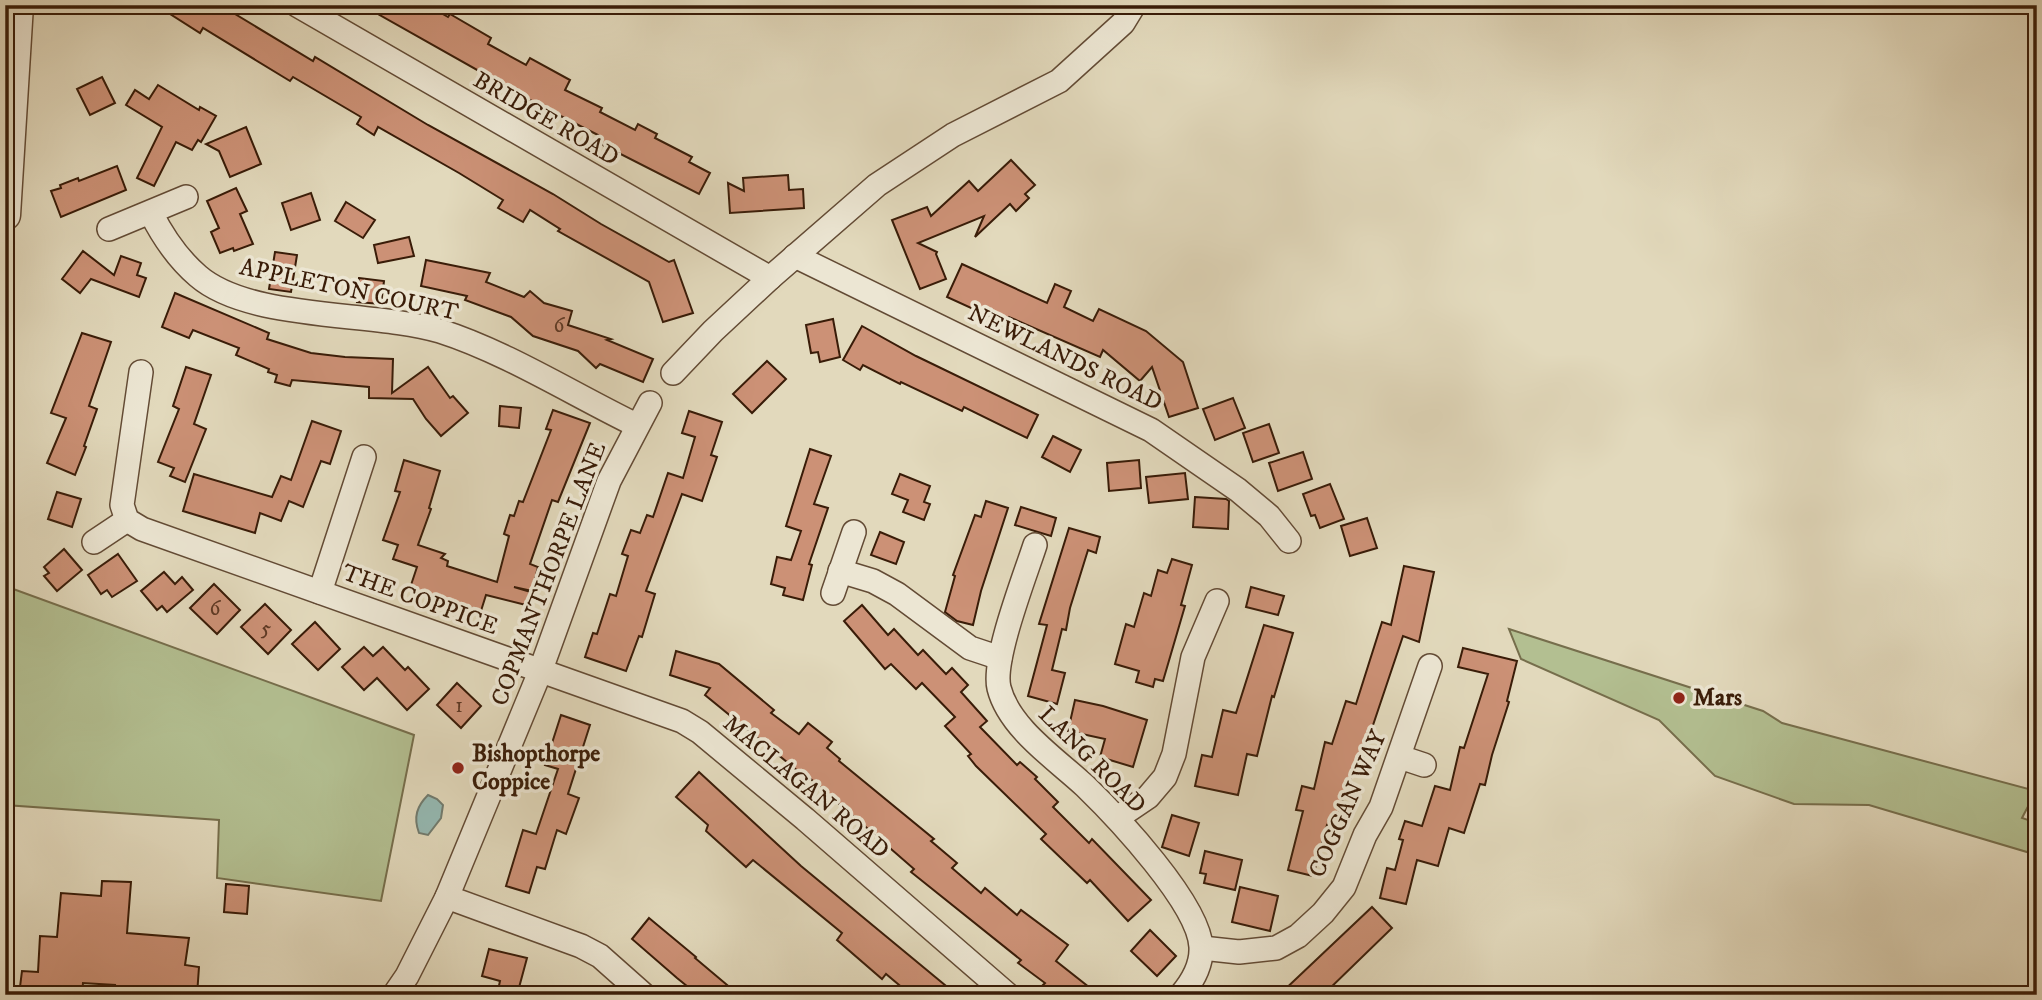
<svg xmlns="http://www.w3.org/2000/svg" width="2042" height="1000" viewBox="0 0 2042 1000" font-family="'IM FELL DW Pica',serif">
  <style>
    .green { fill: #b3bf91; stroke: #766e4c; stroke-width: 2 }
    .water { fill: #95bab4; stroke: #707b6f; stroke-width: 2 }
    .building { fill: #cc9176; stroke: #391c08; stroke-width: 2 }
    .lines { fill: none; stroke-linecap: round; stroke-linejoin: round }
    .minor-casing { stroke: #634b35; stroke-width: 26 }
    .tertiary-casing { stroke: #634b35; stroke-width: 33 }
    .minor { stroke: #ece6d3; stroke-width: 23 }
    .tertiary { stroke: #ece6d3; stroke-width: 30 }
    .poi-dot { fill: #8f2418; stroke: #ece6d3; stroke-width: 2.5 }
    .labels { text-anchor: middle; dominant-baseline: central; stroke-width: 7; stroke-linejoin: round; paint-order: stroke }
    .number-label { font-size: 21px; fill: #5e3924 }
    .street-label { font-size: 24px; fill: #391c08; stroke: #ece6d3 }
    .poi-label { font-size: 24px; font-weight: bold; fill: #391c08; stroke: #ece6d3; text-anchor: start }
  </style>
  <rect width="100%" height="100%" fill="#e2d9bc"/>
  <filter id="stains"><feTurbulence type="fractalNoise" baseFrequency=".00286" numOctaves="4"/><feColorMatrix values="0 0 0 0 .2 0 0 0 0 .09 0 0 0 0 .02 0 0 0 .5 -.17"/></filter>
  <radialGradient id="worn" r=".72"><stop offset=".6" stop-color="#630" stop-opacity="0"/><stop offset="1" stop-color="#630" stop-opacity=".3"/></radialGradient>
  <g class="green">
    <polygon points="5,586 414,735 381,901 217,878 219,820 5,805"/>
    <polygon points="1509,629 1763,711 1782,723 2036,791 2022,818 2037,823 2037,855 1869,805 1794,804 1715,776 1659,720 1521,659"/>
  </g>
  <path class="water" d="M428,795L437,799L443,805L441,818L428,835L419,833C413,817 417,806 428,795Z"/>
  <g class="building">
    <polygon points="156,5 220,5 313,61 315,57 428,125 553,194 601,224 669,262 674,260 693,313 663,322 649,282 558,231 560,229 530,210 523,222 498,208 503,200 459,173 378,127 374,135 357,124 361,117 293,77 290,81 203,28 200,33"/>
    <polygon points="362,5 427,5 448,17 450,14 491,38 488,44 526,65 530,58 570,80 565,90 602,108 600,112 635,130 638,124 657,134 655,138 692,157 689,162 710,173 699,194 595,141 598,135 541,106"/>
    <polygon points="102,77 115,103 90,115 77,89"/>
    <polygon points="158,85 199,110 200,107 216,116 201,142 198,140 192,150 176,142 154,186 137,178 162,127 126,105 135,90 149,99"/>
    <polygon points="246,127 261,164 230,177 219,151 206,144"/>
    <polygon points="1011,160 1035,185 1025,194 1029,198 1016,211 1010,204 975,237 984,216 918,243 937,252 936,254 946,279 920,289 892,220 927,207 931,216 969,181 978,191"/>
    <polygon points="117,166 126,190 61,217 51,191 61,188 60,185 78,178 79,181"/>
    <polygon points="788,175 789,190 803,189 804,208 730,213 728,183 744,191 743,178"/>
    <polygon points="236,188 247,211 240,214 253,244 234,251 233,248 220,253 211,232 219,228 207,201"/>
    <polygon points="311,193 320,220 291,230 282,203"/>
    <polygon points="346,202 375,220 363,238 335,221"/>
    <polygon points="409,237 414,256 378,263 374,245"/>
    <polygon points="83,251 114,275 121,256 141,263 137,275 146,278 139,297 91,279 80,293 62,279"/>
    <polygon points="275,252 297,255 291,292 269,289"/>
    <polygon points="426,260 490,273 486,282 524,297 530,291 544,303 572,311 568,325 611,339 607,340 653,359 643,382 600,364 596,368 578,351 533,336 511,317 465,300 467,296 421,286"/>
    <polygon points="962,264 1047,303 1055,284 1071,291 1064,307 1093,321 1099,309 1146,331 1183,362 1198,408 1169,417 1152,367 1140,381 1103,350 1100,357 1009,317 1006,324 947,297"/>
    <polygon points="359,278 384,281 381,304 357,302"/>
    <polygon points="175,293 269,333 267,339 311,353 345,357 393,359 392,393 428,367 450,398 453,396 468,413 441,436 426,419 413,399 369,398 369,387 292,380 290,386 275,382 277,375 268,372 269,369 236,355 239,348 193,330 189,338 162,327"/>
    <polygon points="833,319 840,357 820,362 818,352 811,353 806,325"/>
    <polygon points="862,326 916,356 1038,415 1027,438 964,407 962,411 901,382 900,384 863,365 860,370 843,360"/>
    <polygon points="82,333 111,342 89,406 97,409 84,446 86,447 75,475 47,463 66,418 51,413"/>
    <polygon points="767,361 786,379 752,413 733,394"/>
    <polygon points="186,367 211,375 194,424 206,429 185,482 170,476 174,468 158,462 179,409 173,406"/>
    <polygon points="1233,398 1245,428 1215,440 1203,409"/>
    <polygon points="500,406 521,408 519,428 499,426"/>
    <polygon points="553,410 590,423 558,502 552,500 530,564 538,567 532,591 514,587 534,593 530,606 486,595 480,614 454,606 455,603 410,588 417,567 393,559 398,545 383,540 400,492 395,491 404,460 440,471 429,508 431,509 418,545 445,554 441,558 448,561 447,566 497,582 509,536 504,534 510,515 514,516 519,501 523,502 551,430 546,429"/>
    <polygon points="689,411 722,422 711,455 717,457 702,501 682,494 646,591 655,594 642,637 639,636 626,671 585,657 593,633 597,634 610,594 616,596 628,556 622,554 631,530 640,533 647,515 653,517 668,473 683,478 695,437 682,433"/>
    <polygon points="312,421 341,431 330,464 321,461 303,507 289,501 281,521 260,513 255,533 183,511 194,474 272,497 281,476 291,480"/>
    <polygon points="1269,424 1279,453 1253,462 1243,433"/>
    <polygon points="1053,436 1081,450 1070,472 1042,457"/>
    <polygon points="810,449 831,456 814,504 828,508 809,564 812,565 803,600 783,595 785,588 771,584 777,557 791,560 801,531 786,526"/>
    <polygon points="1303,452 1312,479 1278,491 1269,463"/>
    <polygon points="1139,460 1141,488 1109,491 1107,463"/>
    <polygon points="1185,473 1188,499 1149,503 1146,477"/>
    <polygon points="900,474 930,486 924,502 930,504 924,520 903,512 908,500 892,494"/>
    <polygon points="1330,484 1344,519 1320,528 1315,515 1311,516 1303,494"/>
    <polygon points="57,492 81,499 72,527 48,519"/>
    <polygon points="1195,497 1226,499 1229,501 1228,529 1193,527"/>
    <polygon points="986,501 1008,508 981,591 973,625 957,621 945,612 955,576 953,575 975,515 981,517"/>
    <polygon points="1021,507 1056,518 1051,536 1015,525"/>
    <polygon points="1367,518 1377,548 1350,556 1341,526"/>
    <polygon points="1069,528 1100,537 1096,553 1088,550 1070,608 1066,630 1062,629 1052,670 1065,673 1057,704 1028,696 1047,625 1039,624"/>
    <polygon points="880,532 904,542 896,564 871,555"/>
    <polygon points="64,549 82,570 57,591 44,576 49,573 44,567"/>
    <polygon points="118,554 137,581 112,597 107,590 101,594 88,575"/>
    <polygon points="1172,559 1192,565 1181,605 1185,606 1163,681 1155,679 1153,687 1136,682 1139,671 1115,664 1126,624 1134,627 1144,593 1151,596 1158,570 1167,573"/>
    <polygon points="1404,566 1434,572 1419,642 1403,636 1367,743 1359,775 1352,773 1350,782 1347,782 1338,818 1332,816 1329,826 1327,825 1313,876 1288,870 1303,811 1296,810 1302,786 1314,789 1325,742 1332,744 1346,701 1356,704 1382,622 1391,625"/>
    <polygon points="164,572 175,584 182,577 193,590 167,612 162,606 157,610 141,591"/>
    <polygon points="214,584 240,610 217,634 190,608"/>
    <polygon points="1251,587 1284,596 1278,615 1246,607"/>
    <polygon points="265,604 291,630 268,654 241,627"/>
    <polygon points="862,605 888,635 894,629 918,655 923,650 946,674 952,668 968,685 961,692 987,721 980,727 1017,765 1020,762 1037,777 1035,779 1058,802 1053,807 1089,843 1092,839 1151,900 1128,921 1090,880 1087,883 1041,839 1046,834 976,766 968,756 971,754 945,726 955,717 922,683 916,689 891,664 885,669 844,621"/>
    <polygon points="315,622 340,649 318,670 292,644"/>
    <polygon points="1264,625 1293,633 1274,697 1272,696 1257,756 1247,754 1238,795 1195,786 1202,755 1212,757 1223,710 1236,713"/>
    <polygon points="364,647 373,656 383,647 405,670 408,667 429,689 407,710 377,678 364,690 342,667"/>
    <polygon points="1463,648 1517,661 1507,701 1509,702 1492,755 1485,785 1480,784 1464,833 1449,828 1438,866 1417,860 1406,904 1380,898 1387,868 1395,870 1403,840 1399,839 1405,821 1422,826 1435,786 1450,790 1460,747 1464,748 1488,674 1458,667"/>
    <polygon points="676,651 719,664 774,710 771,713 799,734 808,723 832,742 827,748 840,759 839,761 934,839 931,841 957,863 952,868 981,893 985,888 1017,915 1021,910 1068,945 1056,961 1099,995 1055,995 1043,985 1045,983 1018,963 1021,960 911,872 914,869 806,775 804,776 705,695 710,688 670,675"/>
    <polygon points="457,683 481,706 461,728 437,705"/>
    <polygon points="1075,700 1103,706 1147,720 1133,767 1100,757 1105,739 1068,731"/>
    <polygon points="561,715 590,725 568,794 579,798 566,834 557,830 545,869 537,867 529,893 506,886 523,830 536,834 558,769 545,765"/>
    <polygon points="699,772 801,866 957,995 911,995 886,974 882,979 837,940 842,933 753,860 746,867 706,831 708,825 676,797"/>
    <polygon points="1172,815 1199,823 1189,856 1162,847"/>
    <polygon points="1205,851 1242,860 1235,890 1204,883 1206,874 1200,873"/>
    <polygon points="102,881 131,882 127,933 189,938 185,965 199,967 197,995 114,995 115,985 83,983 82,995 19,995 22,971 38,972 40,936 57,937 61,893 101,896"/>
    <polygon points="226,884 249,886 247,914 224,912"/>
    <polygon points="1240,887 1278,896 1270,931 1232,922"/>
    <polygon points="1372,907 1392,928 1323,995 1279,995"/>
    <polygon points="649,918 696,957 695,958 739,995 698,995 677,978 632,939"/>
    <polygon points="1150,930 1176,956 1157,976 1131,951"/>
    <polygon points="489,949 527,958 517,995 497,995 500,981 482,976"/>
  </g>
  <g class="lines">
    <defs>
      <g id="minor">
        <polyline points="297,5 770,278"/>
        <path d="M151,213C163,237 177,258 198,276C250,321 373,311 440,331C506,352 574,395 636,425"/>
        <polyline points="109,229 186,197"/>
        <polyline points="795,256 1151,430 1238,490 1269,516 1289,541"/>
        <polyline points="141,372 122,505 127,520 142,529 682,721 700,732 805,819 1008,995"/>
        <polyline points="673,373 713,331 770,278 877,185 953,135 1059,81 1123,23 1134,5"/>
        <polyline points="94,542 127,520"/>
        <path d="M1035,545C1025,576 992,660 999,688C1009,728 1056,759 1085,786C1117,817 1199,904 1201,947C1202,965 1192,982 1181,995"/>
        <polyline points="840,571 873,581 897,594 970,648 1000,658"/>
        <polyline points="320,592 364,457"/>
        <polyline points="833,593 854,532"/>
        <polyline points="1400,757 1424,765"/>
        <polyline points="1117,818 1148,797 1165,777 1174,754 1193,657 1217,601"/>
        <polyline points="447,897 581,946 600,956 644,995"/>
        <polyline points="1202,948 1239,952 1276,948 1298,936 1323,913 1344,887 1365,835 1381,807 1430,666"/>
        <polyline points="394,995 407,976 447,897 540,672 609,481 650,403"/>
      </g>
      <polyline id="tertiary" points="5,215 18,5"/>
    </defs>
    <use href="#minor" class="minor-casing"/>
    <use href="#tertiary" class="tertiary-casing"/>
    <use href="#minor" class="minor"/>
    <use href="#tertiary" class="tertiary"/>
  </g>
  <g class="poi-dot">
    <circle cx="1679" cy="698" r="7"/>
    <circle cx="458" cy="768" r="7"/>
  </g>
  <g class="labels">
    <g class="number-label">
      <text x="559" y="326">6</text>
      <text x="215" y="609">6</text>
      <text x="266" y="629">5</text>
      <text x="459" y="706">1</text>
    </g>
    <g class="street-label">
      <text transform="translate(546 119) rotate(30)">BRIDGE ROAD</text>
      <text transform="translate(349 290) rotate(12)">APPLETON COURT</text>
      <text transform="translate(1065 358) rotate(26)">NEWLANDS ROAD</text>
      <text transform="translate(549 574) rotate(-69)">COPMANTHORPE LANE</text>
      <text transform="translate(420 600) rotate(20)">THE COPPICE</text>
      <text transform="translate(1092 760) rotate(45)">LANG ROAD</text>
      <text transform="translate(806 787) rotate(40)">MACLAGAN ROAD</text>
      <text transform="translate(1348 804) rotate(-66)">COGGAN WAY</text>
    </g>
    <g class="poi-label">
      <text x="1693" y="698">Mars</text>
      <text x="472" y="754">Bishopthorpe<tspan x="472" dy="28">Coppice</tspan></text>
    </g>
  </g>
  <rect width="2042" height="1000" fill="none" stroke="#e2d9bc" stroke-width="28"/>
  <rect x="7" y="7" width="2028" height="986" fill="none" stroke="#391c08" stroke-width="3.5"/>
  <rect x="14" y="14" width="2014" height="972" fill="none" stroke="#391c08" stroke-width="2"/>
  <rect width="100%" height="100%" filter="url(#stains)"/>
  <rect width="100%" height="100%" fill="url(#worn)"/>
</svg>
